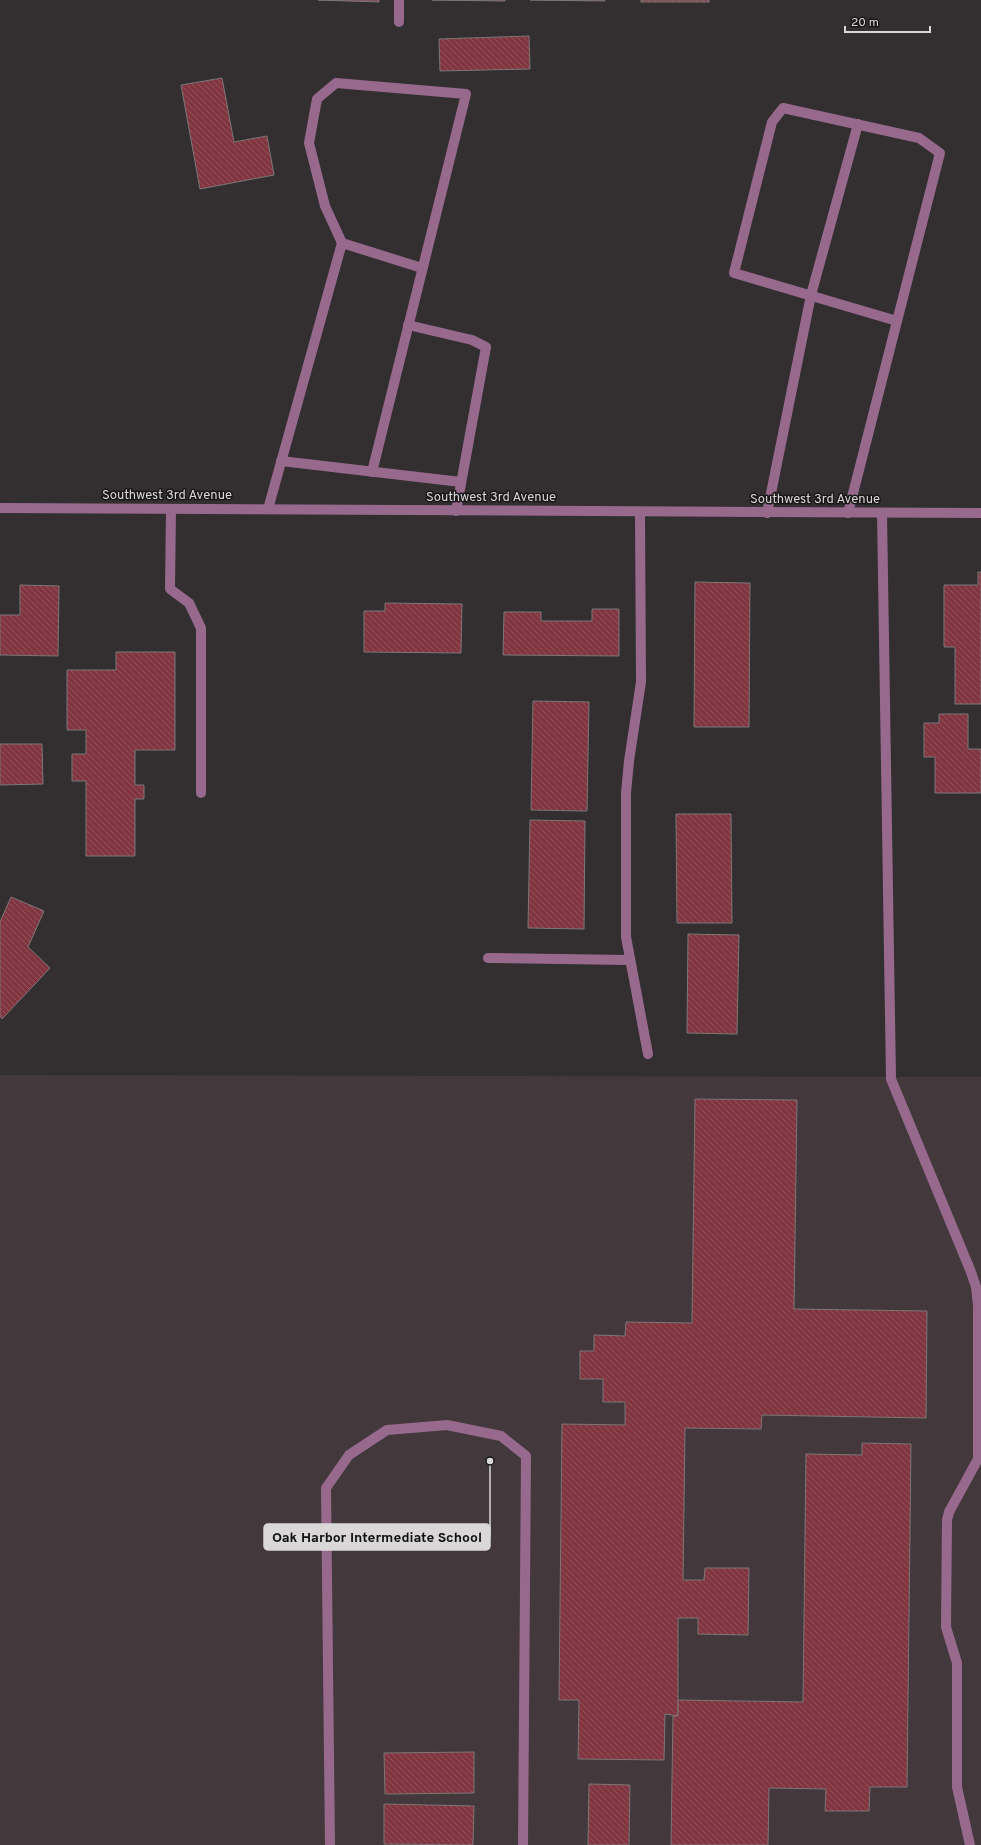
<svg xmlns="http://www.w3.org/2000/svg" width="981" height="1845" viewBox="0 0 981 1845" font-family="Overpass,sans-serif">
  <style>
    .built { fill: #43383c }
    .building { fill: url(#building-back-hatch); stroke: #7c7777 }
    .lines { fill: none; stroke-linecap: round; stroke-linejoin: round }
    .minor { stroke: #976a8d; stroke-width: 10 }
    .labels { text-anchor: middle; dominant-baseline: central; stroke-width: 3; stroke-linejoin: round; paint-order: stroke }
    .street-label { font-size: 13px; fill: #dad7d8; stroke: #191718 }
    .leader { fill: none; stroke: #dad7d8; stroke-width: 1.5 }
    .callout-dot { fill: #dad7d8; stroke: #191718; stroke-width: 1.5 }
    .callout { fill: #dad7d8; stroke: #dad7d8; stroke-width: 1.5 }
    .callout-label { font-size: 14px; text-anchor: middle; font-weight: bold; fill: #111 }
  </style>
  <defs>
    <pattern id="building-back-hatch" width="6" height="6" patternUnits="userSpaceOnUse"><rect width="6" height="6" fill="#803540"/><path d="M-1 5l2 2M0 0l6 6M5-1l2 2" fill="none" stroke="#91525b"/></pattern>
  </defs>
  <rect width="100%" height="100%" fill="#332e30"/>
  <polygon class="built" points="0,1075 981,1077 981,1845 0,1845"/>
  <g class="building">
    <polygon points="318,0 379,0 379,2"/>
    <polygon points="432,0 505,0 505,1"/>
    <polygon points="530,0 605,0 605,1"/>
    <rect x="641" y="0" width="68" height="2"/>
    <polygon points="529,36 530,69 440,71 439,39"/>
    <polygon points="222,78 234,142 267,136 274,175 200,189 181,85"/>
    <polygon points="978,572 981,572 981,704 955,704 955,647 944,647 944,585 978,585"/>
    <polygon points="695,582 750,583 749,727 694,727"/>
    <polygon points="20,585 59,586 58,656 0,655 0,615 20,615"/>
    <polygon points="385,603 462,604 461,653 364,652 364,611 385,611"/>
    <polygon points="592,609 619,609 619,656 503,655 504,612 541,612 541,621 592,621"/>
    <polygon points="116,652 175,652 175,750 135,750 135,785 144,785 144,799 135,799 135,856 86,856 86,781 72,781 72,754 86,754 86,730 67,730 67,670 116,670"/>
    <polygon points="533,701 589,702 587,811 531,810"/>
    <polygon points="939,714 968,714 968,749 981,749 981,793 935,793 935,757 924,757 924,723 939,723"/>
    <polygon points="0,744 42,744 43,784 0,785"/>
    <polygon points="676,814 731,814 732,923 677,923"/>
    <polygon points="530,820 585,821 584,929 528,928"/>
    <polygon points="11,897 44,911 28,947 50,968 2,1019 0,1016 0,922"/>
    <polygon points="688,934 739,935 737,1034 687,1033"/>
    <polygon points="695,1099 797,1100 794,1309 927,1311 926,1418 762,1415 761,1429 685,1428 683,1580 704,1580 705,1568 749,1568 748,1635 698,1634 698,1618 678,1618 678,1716 665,1714 664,1760 578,1759 579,1700 559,1700 562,1424 625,1425 625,1402 603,1402 603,1379 580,1379 580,1351 594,1351 594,1335 625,1336 626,1322 692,1323"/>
    <polygon points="862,1443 911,1444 907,1787 870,1787 869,1811 825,1811 826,1789 769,1788 768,1845 671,1845 673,1716 678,1716 678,1700 803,1702 806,1454 862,1455"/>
    <polygon points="474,1752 474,1793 385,1794 384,1753"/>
    <polygon points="589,1784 630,1785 629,1845 588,1845"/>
    <polygon points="384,1804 474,1806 473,1845 384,1844"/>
  </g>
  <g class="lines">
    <g class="minor">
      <polyline points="399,22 399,0"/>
      <polyline points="342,243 422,268"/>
      <polyline points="408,325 472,340 486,347 456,511"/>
      <polyline points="281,461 461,482"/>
      <polyline points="0,508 981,513"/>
      <polyline points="171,509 170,589 189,603 201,628 201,793"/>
      <polyline points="268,509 342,243 325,206 309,143 317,99 336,83 466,94 372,472"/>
      <polyline points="640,512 641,682 629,761 626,793 626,937 648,1054"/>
      <polyline points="767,513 811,295 858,124"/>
      <polyline points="848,513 940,153 919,138 783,108 772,122 734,273 897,321"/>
      <polyline points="882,513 891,1079 971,1272 976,1287 978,1305 978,1459 949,1512 947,1520 946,1627 957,1663 957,1787 970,1845"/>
      <polyline points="488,958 630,960"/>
      <polyline points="330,1845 326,1488 349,1455 387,1430 447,1425 501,1436 526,1456 523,1845"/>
    </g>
  </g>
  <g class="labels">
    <g class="street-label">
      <text x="167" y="496">Southwest 3rd Avenue</text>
      <text x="491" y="498">Southwest 3rd Avenue</text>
      <text x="815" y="500">Southwest 3rd Avenue</text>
    </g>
  </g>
  <path class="leader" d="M490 1461L490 1537"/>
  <circle class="callout-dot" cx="490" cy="1461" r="4"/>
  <rect class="callout" x="264" y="1524" width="226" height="26" rx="4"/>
  <g class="callout-label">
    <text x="377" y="1542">Oak Harbor Intermediate School</text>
  </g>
  <path d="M845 26v6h85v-6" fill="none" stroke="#dad7d8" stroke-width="2"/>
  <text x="851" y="26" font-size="12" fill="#dad7d8" stroke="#191718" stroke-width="3" paint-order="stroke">20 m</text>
</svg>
